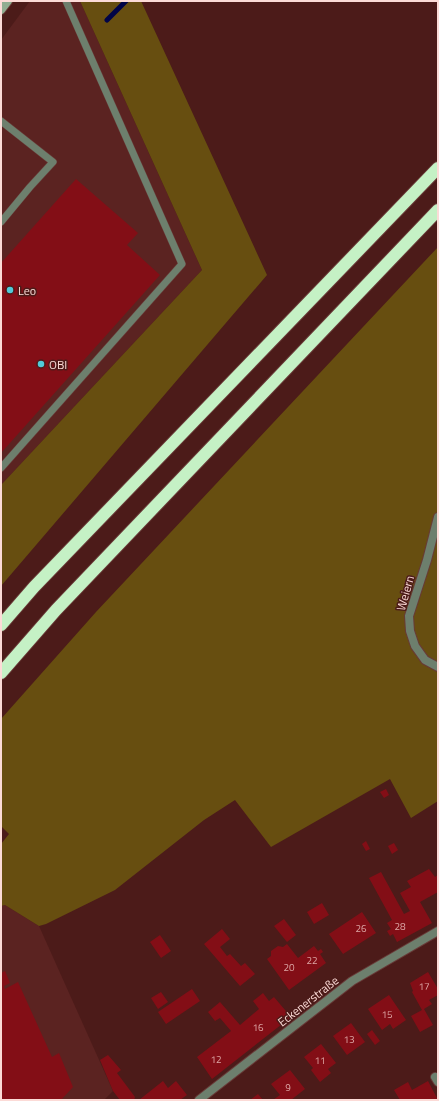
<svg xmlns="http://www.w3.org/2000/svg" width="439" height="1101" viewBox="0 0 439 1101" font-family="'Titillium Web',sans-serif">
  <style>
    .built { fill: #5b2321 }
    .green { fill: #674e10 }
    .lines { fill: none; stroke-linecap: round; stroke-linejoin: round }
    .stream { stroke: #010447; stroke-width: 5 }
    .building { fill: #830e16 }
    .service-casing { stroke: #683a37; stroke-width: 8 }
    .minor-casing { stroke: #683a37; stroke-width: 10 }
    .secondary-casing { stroke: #683a37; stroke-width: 10 }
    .motorway-casing { stroke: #683a37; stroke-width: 14 }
    .service { stroke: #6d7f6d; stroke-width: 7 }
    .minor { stroke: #6d7f6d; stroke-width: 8 }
    .secondary { stroke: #91ad91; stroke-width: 8 }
    .motorway { stroke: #c5f1c5; stroke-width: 12 }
    .poi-dot { fill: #52cbd9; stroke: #4c1b19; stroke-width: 1.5 }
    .labels { text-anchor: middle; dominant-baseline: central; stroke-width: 3; stroke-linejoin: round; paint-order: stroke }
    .number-label { font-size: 10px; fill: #dea8a7 }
    .poi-label { font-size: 12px; fill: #fcdbd7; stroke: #4c1b19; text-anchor: start }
    .street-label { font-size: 12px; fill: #fcdbd7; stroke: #4c1b19 }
  </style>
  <rect width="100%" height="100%" fill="#4c1b19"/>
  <g class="built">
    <polygon points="30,1 80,1 202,270 1,485 1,40"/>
    <polygon points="5,905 39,926 113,1091 104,1100 1,1100 1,906"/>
  </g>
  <g class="green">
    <polygon points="80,1 141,1 267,275 1,586 1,485 202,270"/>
    <polygon points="438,247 438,801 411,818 390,779 271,847 235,800 204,820 115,890 46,924 39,926 5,905 1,906 1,844 9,834 1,826 1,719 96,612"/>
  </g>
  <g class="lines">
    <polyline class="stream" points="107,20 126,1"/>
  </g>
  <g class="building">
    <polygon points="76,179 138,233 127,245 160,275 1,453 1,263"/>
    <polygon points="386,789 389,795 384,798 380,792"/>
    <polygon points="366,841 370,849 366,851 362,844"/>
    <polygon points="394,843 398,850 392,854 388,846"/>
    <polygon points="429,869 435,877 438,875 438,892 420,902 432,923 397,942 393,934 390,936 387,931 391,929 387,923 392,920 369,878 381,872 404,914 410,911 400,893 411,887 407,881"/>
    <polygon points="322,903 329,915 314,924 307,912"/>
    <polygon points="362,912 376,933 343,954 329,934"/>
    <polygon points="284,919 296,935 287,942 274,926"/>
    <polygon points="222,929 230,939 220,947 227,956 230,954 241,966 245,963 255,974 240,986 204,944"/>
    <polygon points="160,935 171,951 161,958 150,942"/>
    <polygon points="287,944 298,958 314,946 318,951 321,949 323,952 320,954 326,963 289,990 267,959 271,956 271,951 278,946 283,947"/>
    <polygon points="5,971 10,983 4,986 5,989 18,982 52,1057 59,1053 73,1087 61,1100 1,1100 1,973"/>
    <polygon points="428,972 438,989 438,995 429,1000 432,1004 424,1009 433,1025 420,1032 411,1016 422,1010 412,992 413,991 410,983"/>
    <polygon points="192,989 200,1001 166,1024 158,1012"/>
    <polygon points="161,992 168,1002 158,1009 151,998"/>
    <polygon points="263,993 269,1001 274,997 291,1017 212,1079 197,1057 231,1031 220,1018 215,1021 208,1012 220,1002 240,1025 259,1009 253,1001"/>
    <polygon points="389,995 406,1020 393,1029 390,1024 382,1030 368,1009"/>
    <polygon points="351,1023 365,1042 347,1055 333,1036"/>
    <polygon points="372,1030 380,1041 375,1045 367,1034"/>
    <polygon points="321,1044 336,1063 328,1069 331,1073 320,1082 311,1070 313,1068 304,1057"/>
    <polygon points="108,1055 121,1070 117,1073 135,1097 134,1100 120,1100 113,1091 100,1060"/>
    <polygon points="290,1070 305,1089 291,1100 273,1100 280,1095 271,1084"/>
    <polygon points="163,1081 168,1088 176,1081 187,1095 180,1100 139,1100"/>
    <polygon points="428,1081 438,1100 400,1100 394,1090 408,1082 412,1090"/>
    <polygon points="258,1094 263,1100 250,1100"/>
  </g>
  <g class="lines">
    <defs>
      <g id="service">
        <polyline points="1,121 53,162 30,187 1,222"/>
        <polyline points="1,468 182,264 66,1"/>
      </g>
      <g id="minor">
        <polyline points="438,517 427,560 409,616 410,631 415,646 425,660 438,667"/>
        <polyline points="435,1077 438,1082"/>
        <polyline points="199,1100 352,981 438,931"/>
      </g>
      <polyline id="secondary" points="1,10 8,1"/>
      <g id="motorway">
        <polyline points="1,625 34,587 438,168"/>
        <polyline points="1,673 56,610 438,210"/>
      </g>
    </defs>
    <use href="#service" class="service-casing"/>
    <use href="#minor" class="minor-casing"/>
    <use href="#secondary" class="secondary-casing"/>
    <use href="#motorway" class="motorway-casing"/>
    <use href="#service" class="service"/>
    <use href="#minor" class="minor"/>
    <use href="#secondary" class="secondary"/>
    <use href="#motorway" class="motorway"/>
  </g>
  <g class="poi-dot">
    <circle cx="10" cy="290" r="4"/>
    <circle cx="41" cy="364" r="4"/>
  </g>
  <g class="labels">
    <g class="number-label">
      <text x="400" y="926">28</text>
      <text x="361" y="928">26</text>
      <text x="312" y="960">22</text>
      <text x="289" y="967">20</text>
      <text x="424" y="986">17</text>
      <text x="387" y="1014">15</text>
      <text x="258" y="1027">16</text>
      <text x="349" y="1039">13</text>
      <text x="216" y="1059">12</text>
      <text x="320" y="1060">11</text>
      <text x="288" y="1087">9</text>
    </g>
    <g class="poi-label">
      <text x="18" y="290">Leo</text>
      <text x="49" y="364">OBI</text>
    </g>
    <g class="street-label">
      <text transform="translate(405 593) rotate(-74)">Weiern</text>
      <text transform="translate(308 1001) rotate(-38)">Eckenerstraße</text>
    </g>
  </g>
  <rect width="439" height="1101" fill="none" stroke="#fcdbd7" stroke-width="4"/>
</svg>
